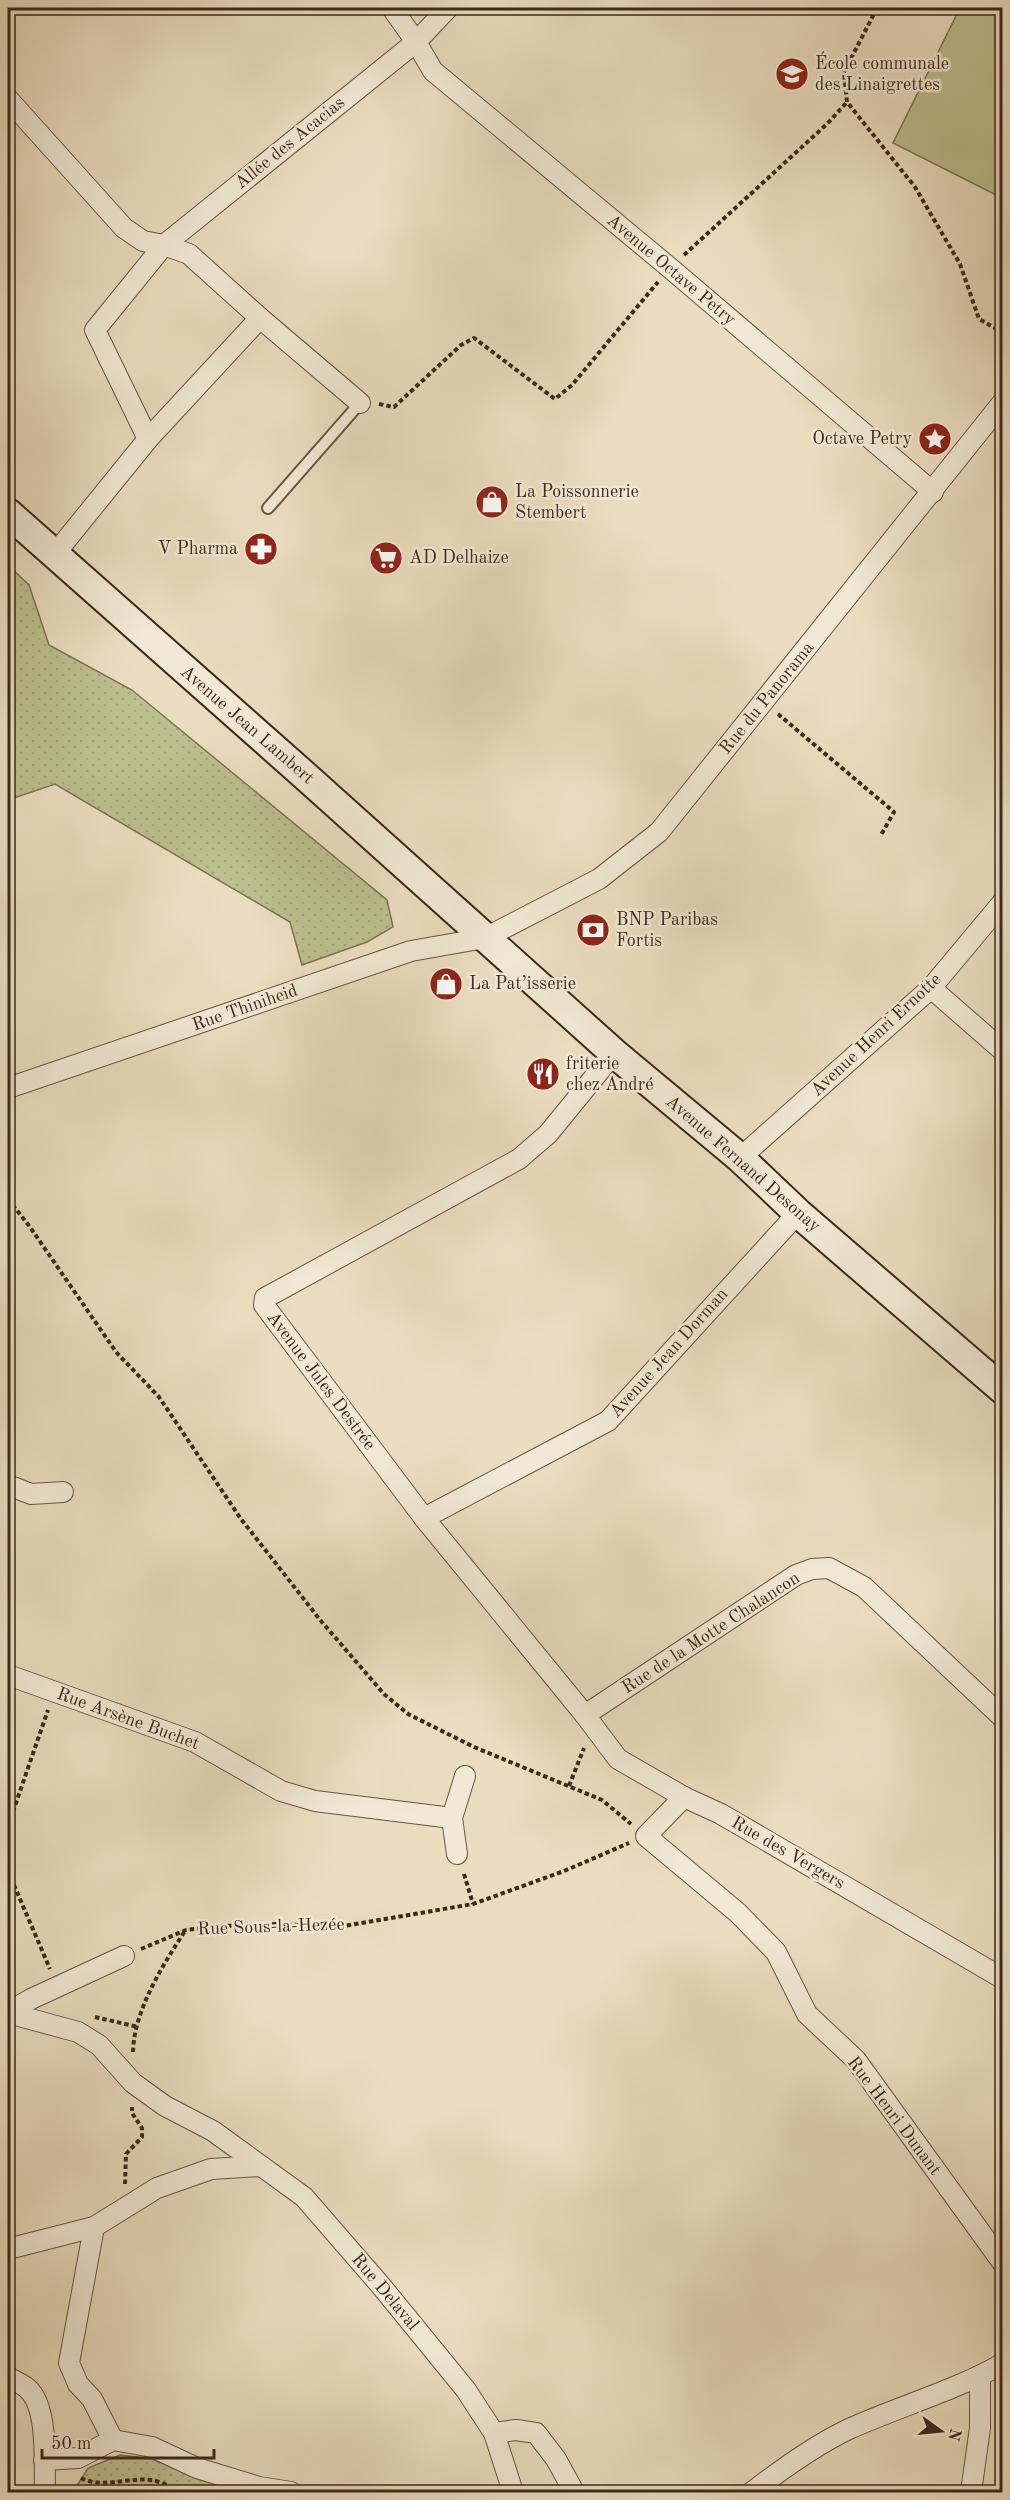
<svg xmlns="http://www.w3.org/2000/svg" width="1010" height="2500" viewBox="0 0 1010 2500" font-family="'Old Standard TT',serif">
  <style>
    .green { fill: url(#green-dots); stroke: #7c7454; stroke-width: 1.5 }
    .pitch { fill: #bcbf8e; stroke: #7c7454; stroke-width: 1.5 }
    .lines { fill: none; stroke-linecap: round; stroke-linejoin: round }
    .lane-casing { stroke: #685543; stroke-width: 14 }
    .street-casing { stroke: #685543; stroke-width: 22 }
    .secondary-casing { stroke: #3d281a; stroke-width: 32 }
    .path { stroke: #3d281a; stroke-width: 4; stroke-dasharray: 4.5 3; stroke-linecap: butt }
    .lane { stroke: #f1e9d5; stroke-width: 10 }
    .street { stroke: #f1e9d5; stroke-width: 20 }
    .secondary { stroke: #f1e9d5; stroke-width: 28 }
    .labels { text-anchor: middle; dominant-baseline: central; stroke-width: 5; stroke-linejoin: round; paint-order: stroke }
    .poi-label { font-size: 18px; fill: #3d281a; stroke: #f1e9d5; text-anchor: start }
    .street-label { font-size: 18px; fill: #3d281a; stroke: #f1e9d5 }
  </style>
  <defs>
    <pattern id="green-dots" width="8" height="8" patternUnits="userSpaceOnUse" patternTransform="scale(1.5)"><rect width="8" height="8" fill="#bcbf8e"/><path d="M2 2h.1M6 6h.1" fill="none" stroke="#a2a47a" stroke-width="1.8" stroke-linecap="round"/></pattern>
  </defs>
  <rect width="100%" height="100%" fill="#eaddbf"/>
  <filter id="stains"><feTurbulence type="fractalNoise" baseFrequency=".00333" numOctaves="4"/><feColorMatrix values="0 0 0 0 .2 0 0 0 0 .09 0 0 0 0 .02 0 0 0 .5 -.17"/></filter>
  <radialGradient id="worn" r=".72"><stop offset=".6" stop-color="#630" stop-opacity="0"/><stop offset="1" stop-color="#630" stop-opacity=".3"/></radialGradient>
  <g class="green">
    <polygon points="8,565 29,585 49,645 132,690 387,900 393,927 367,942 302,965 290,922 55,784 8,800"/>
    <polygon points="120,2455 152,2459 206,2481 249,2492 73,2492 88,2468"/>
  </g>
  <polygon class="pitch" points="960,8 1002,8 1002,198 893,143"/>
  <g class="lines">
    <defs>
      <polyline id="lane" points="268,508 360,403"/>
      <g id="street">
        <polyline points="392,8 416,42 433,71 670,268 933,492"/>
        <polyline points="8,99 124,228 143,241 164,245 189,254 260,318 360,403"/>
        <polyline points="148,439 95,330 164,245 416,42 448,8"/>
        <polyline points="54,555 148,439 260,318"/>
        <polyline points="931,988 1002,1050"/>
        <polyline points="614,1053 548,1134 519,1159 265,1298 264,1305 424,1518 585,1715 618,1759 684,1797 721,1814 1002,1978"/>
        <polyline points="8,1088 411,951 485,938 599,879 659,832 1002,403"/>
        <polyline points="740,1158 931,988 1002,903"/>
        <polyline points="8,1485 31,1494 63,1492"/>
        <polyline points="424,1518 608,1421 798,1213"/>
        <polyline points="8,1675 195,1742 281,1791 315,1801 452,1818"/>
        <polyline points="585,1715 796,1575 812,1569 829,1568 864,1587 1002,1717"/>
        <polyline points="684,1797 646,1836 738,1913 776,1952 807,2014 856,2060 1002,2262"/>
        <polyline points="457,1854 452,1818 465,1776"/>
        <polyline points="8,2012 31,1999 124,1956"/>
        <polyline points="8,2013 78,2032 99,2045 133,2083 165,2106 213,2131 304,2197 382,2287 466,2390 494,2433 513,2492"/>
        <polyline points="94,2227 69,2363 78,2384 92,2399 113,2440"/>
        <polyline points="8,2249 94,2227 157,2188 211,2169 261,2166"/>
        <path d="M8,2377C14,2381 23,2384 28,2389C49,2408 44,2466 45,2492"/>
        <polyline points="494,2433 516,2430 536,2433 556,2459 574,2492"/>
        <polyline points="44,2460 78,2458 113,2440 152,2447 197,2468 259,2487 291,2492"/>
        <path d="M752,2492C782,2469 815,2445 849,2429C900,2406 954,2391 1002,2364"/>
        <polyline points="971,2492 980,2428 980,2377"/>
      </g>
      <polyline id="secondary" points="8,513 303,774 614,1053 740,1158 798,1213 1002,1389"/>
    </defs>
    <use href="#lane" class="lane-casing"/>
    <use href="#street" class="street-casing"/>
    <use href="#secondary" class="secondary-casing"/>
    <g class="path">
      <polyline points="877,8 844,72 847,102 915,187 960,264 979,319 1002,332"/>
      <polyline points="684,255 827,124 847,102"/>
      <polyline points="379,404 394,407 461,345 474,338 555,399 572,385 658,282"/>
      <polyline points="778,714 894,812 881,835"/>
      <polyline points="8,1199 30,1227 116,1352 159,1397 241,1519 321,1621 384,1694 408,1714 474,1747 602,1800 631,1824"/>
      <polyline points="569,1786 584,1748"/>
      <polyline points="8,1826 48,1710"/>
      <polyline points="8,1871 50,1969"/>
      <polyline points="464,1874 473,1904"/>
      <polyline points="141,1949 186,1930 221,1926 277,1924 338,1927 473,1904 564,1871 629,1843"/>
      <polyline points="95,2017 138,2027"/>
      <path d="M133,2052C134,2010 163,1965 185,1931"/>
      <polyline points="125,2184 126,2154 142,2137 142,2128 132,2113 132,2107"/>
      <path d="M81,2478C105,2490 130,2475 156,2481C164,2483 173,2489 181,2492"/>
    </g>
    <use href="#lane" class="lane"/>
    <use href="#street" class="street"/>
    <use href="#secondary" class="secondary"/>
  </g>
  <defs>
    <symbol id="school-disc" viewBox="-11 -11 22 22"><circle r="9.5" fill="#8f2418" stroke="#f1e9d5"/><path d="M0-5L7-2L0 1L-7-2ZM-4 1L0 2.5L4 1V4Q0 6-4 4Z" fill="#fff"/></symbol>
    <symbol id="sight-disc" viewBox="-11 -11 22 22"><circle r="9.5" fill="#8f2418" stroke="#f1e9d5"/><path d="M0-6L1.8-2.2L6-1.7L2.9 1.2L3.7 5.4L0 3.3L-3.7 5.4L-2.9 1.2L-6-1.7L-1.8-2.2Z" fill="#fff"/></symbol>
    <symbol id="shop-disc" viewBox="-11 -11 22 22"><circle r="9.5" fill="#8f2418" stroke="#f1e9d5"/><path d="M-5-2.5h2.3a2.7 3.5 0 0 1 5.4 0H5L5.5 6h-11ZM-1.5-2.5h3a1.5 2.3 0 0 0-3 0Z" fill="#fff"/></symbol>
    <symbol id="pharmacy-disc" viewBox="-11 -11 22 22"><circle r="9.5" fill="#8f2418" stroke="#f1e9d5"/><path d="M-2-6h4v4h4v4h-4v4h-4v-4h-4v-4h4Z" fill="#fff"/></symbol>
    <symbol id="supermarket-disc" viewBox="-11 -11 22 22"><circle r="9.5" fill="#8f2418" stroke="#f1e9d5"/><path d="M-6-5.5h2.5l.6 2H6L4.5 2H-2.5L-4.4-4H-6ZM-1.5 3.2a1.3 1.3 0 1 0 .1 0ZM3 3.2a1.3 1.3 0 1 0 .1 0Z" fill="#fff"/></symbol>
    <symbol id="bank-disc" viewBox="-11 -11 22 22"><circle r="9.5" fill="#8f2418" stroke="#f1e9d5"/><path d="M-6-4H6V4H-6ZM0-2.3a2.3 2.3 0 1 0 0 4.6a2.3 2.3 0 1 0 0-4.6Z" fill="#fff"/></symbol>
    <symbol id="restaurant-disc" viewBox="-11 -11 22 22"><circle r="9.5" fill="#8f2418" stroke="#f1e9d5"/><path d="M-5-6h1v4h1v-4h1v4h1v-4h1v5L-1.5 .5V6h-2V.5L-5-1ZM5-6V6H3V1.5H1.5Q1.5-4 5-6Z" fill="#fff"/></symbol>
  </defs>
  <g fill-rule="evenodd">
    <use href="#school-disc" x="773" y="55" width="38" height="38"/>
    <use href="#sight-disc" x="916" y="420" width="38" height="38"/>
    <use href="#shop-disc" x="473" y="483" width="38" height="38"/>
    <use href="#pharmacy-disc" x="242" y="530" width="38" height="38"/>
    <use href="#supermarket-disc" x="367" y="539" width="38" height="38"/>
    <use href="#bank-disc" x="574" y="911" width="38" height="38"/>
    <use href="#shop-disc" x="427" y="965" width="38" height="38"/>
    <use href="#restaurant-disc" x="524" y="1055" width="38" height="38"/>
  </g>
  <g class="labels">
    <g class="poi-label">
      <text x="815" y="64">École communale<tspan x="815" dy="21">des Linaigrettes</tspan></text>
      <text x="912" y="439" text-anchor="end">Octave Petry</text>
      <text x="515" y="492">La Poissonnerie<tspan x="515" dy="21">Stembert</tspan></text>
      <text x="238" y="549" text-anchor="end">V Pharma</text>
      <text x="409" y="558">AD Delhaize</text>
      <text x="616" y="920">BNP Paribas<tspan x="616" dy="21">Fortis</tspan></text>
      <text x="469" y="984">La Pat’isserie</text>
      <text x="566" y="1064">friterie<tspan x="566" dy="21">chez André</tspan></text>
    </g>
    <g class="street-label">
      <text transform="translate(290 143) rotate(-39)">Allée des Acacias</text>
      <text transform="translate(671 270) rotate(40)">Avenue Octave Petry</text>
      <text transform="translate(767 698) rotate(-51)">Rue du Panorama</text>
      <text transform="translate(247 725) rotate(41)">Avenue Jean Lambert</text>
      <text transform="translate(245 1008) rotate(-19)">Rue Thiniheid</text>
      <text transform="translate(876 1035) rotate(-43)">Avenue Henri Ernotte</text>
      <text transform="translate(743 1164) rotate(41)">Avenue Fernand Desonay</text>
      <text transform="translate(669 1353) rotate(-48)">Avenue Jean Dorman</text>
      <text transform="translate(321 1381) rotate(53)">Avenue Jules Destrée</text>
      <text transform="translate(711 1633) rotate(-33)">Rue de la Motte Chalancon</text>
      <text transform="translate(128 1719) rotate(20)">Rue Arsène Buchet</text>
      <text transform="translate(788 1853) rotate(30)">Rue des Vergers</text>
      <text transform="translate(271 1927) rotate(-2)">Rue Sous-la-Hezée</text>
      <text transform="translate(894 2116) rotate(53)">Rue Henri Dunant</text>
      <text transform="translate(385 2292) rotate(50)">Rue Delaval</text>
    </g>
  </g>
  <rect width="1010" height="2500" fill="none" stroke="#eaddbf" stroke-width="30"/>
  <rect x="9" y="9" width="992" height="2482" fill="none" stroke="#3d281a" stroke-width="3"/>
  <rect x="15" y="15" width="980" height="2470" fill="none" stroke="#3d281a" stroke-width="1.5"/>
  <g transform="translate(941 2431) rotate(105)" stroke="#f1e9d5" stroke-width="4.5" paint-order="stroke">
  <path d="M0-4.5L10 22L0 15L-10 22Z" fill="#3d281a"/>
  <text y="-9" font-size="16" font-weight="bold" text-anchor="middle" fill="#3d281a">N</text>
  </g>
  <path d="M42 2449v9h172v-9" fill="none" stroke="#3d281a" stroke-width="3"/>
  <text x="51" y="2449" font-size="18" fill="#3d281a" stroke="#f1e9d5" stroke-width="4.5" paint-order="stroke">50 m</text>
  <rect width="100%" height="100%" filter="url(#stains)"/>
  <rect width="100%" height="100%" fill="url(#worn)"/>
</svg>
